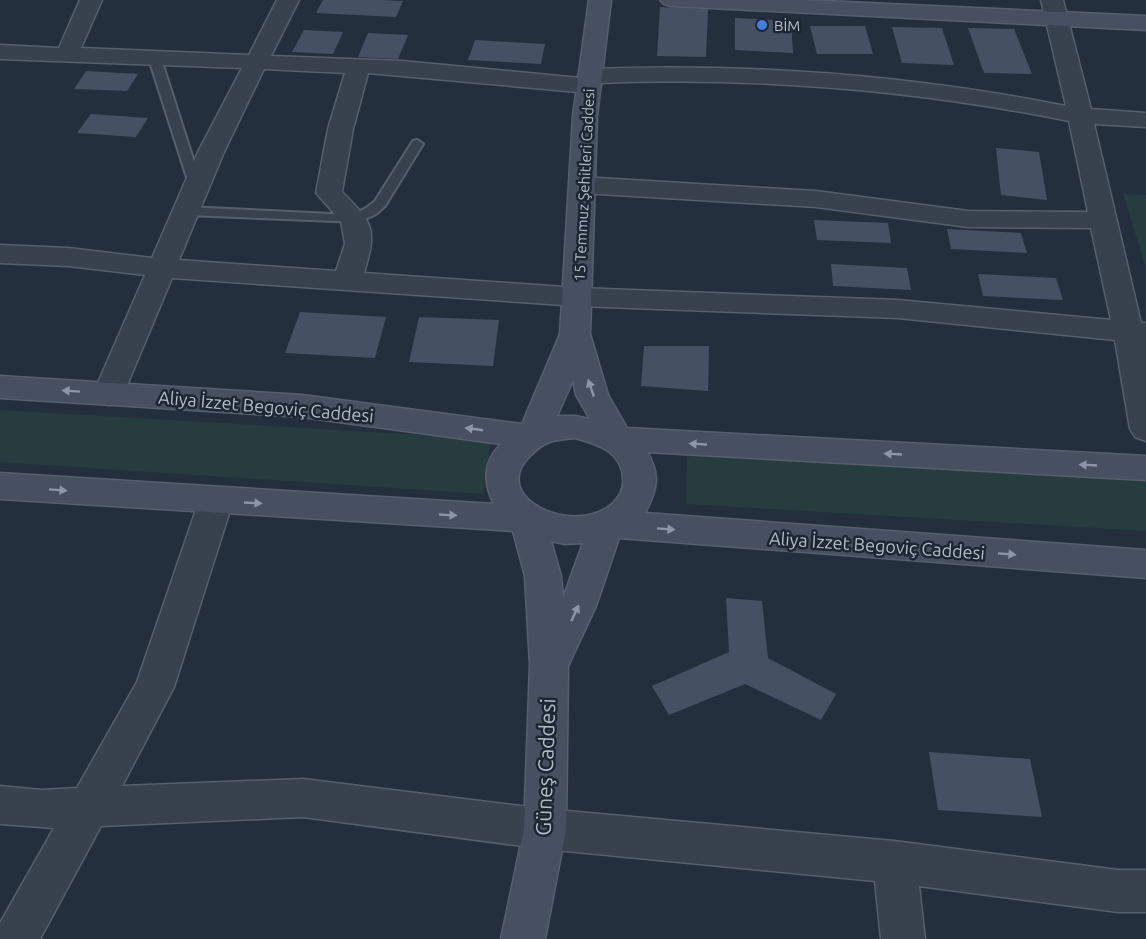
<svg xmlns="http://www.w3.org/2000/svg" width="1146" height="939" viewBox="0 0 1146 939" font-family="Ubuntu,sans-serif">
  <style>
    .green { fill: #263c3f }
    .building { fill: #455162 }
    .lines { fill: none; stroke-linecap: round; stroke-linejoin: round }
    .lane-casing { stroke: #565f6c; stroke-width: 4 }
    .street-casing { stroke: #565f6c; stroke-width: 3 }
    .secondary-casing { stroke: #565f6c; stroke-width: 3 }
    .lane { fill: #38414e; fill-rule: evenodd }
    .street { fill: #38414e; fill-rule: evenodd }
    .secondary { fill: #465061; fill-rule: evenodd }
    .oneway { fill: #8e96a5 }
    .shop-dot { fill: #3f7fe0; stroke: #1d2633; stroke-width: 2 }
    .labels { text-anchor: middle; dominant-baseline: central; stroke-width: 5; stroke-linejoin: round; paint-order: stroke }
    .far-poi-label { font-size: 15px; fill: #b4bcc9; stroke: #1d2633; text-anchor: start }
    .far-street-label { font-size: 15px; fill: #b4bcc9; stroke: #1d2633 }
    .street-label { font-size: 18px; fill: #b4bcc9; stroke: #1d2633 }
    .near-street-label { font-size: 21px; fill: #b4bcc9; stroke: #1d2633 }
  </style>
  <rect width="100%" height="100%" fill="#242f3e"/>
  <g class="green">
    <polygon points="1123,194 1146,195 1146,268"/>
    <polygon points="0,410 491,439 483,494 0,462"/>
    <polygon points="687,449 1146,477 1146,531 686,504"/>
  </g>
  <g class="building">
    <polygon points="323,0 380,0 403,1 396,17 316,13"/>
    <polygon points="660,7 708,9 706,57 657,56"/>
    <polygon points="735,18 791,21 793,53 735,50"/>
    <polygon points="810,26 865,26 873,54 817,54"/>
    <polygon points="892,27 942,28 954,65 902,63"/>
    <polygon points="968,28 1014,29 1032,74 984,73"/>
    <polygon points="304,30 343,32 333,54 292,52"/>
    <polygon points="368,33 408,35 398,59 358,57"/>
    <polygon points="475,40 545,44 541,64 468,60"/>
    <polygon points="86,71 138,74 127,91 74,89"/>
    <polygon points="91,114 148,118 136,137 77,133"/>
    <polygon points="996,148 1039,152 1047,200 1001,195"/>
    <polygon points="814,220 888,223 891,243 817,240"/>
    <polygon points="947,229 1021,233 1027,253 951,249"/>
    <polygon points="831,264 907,268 911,290 833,286"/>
    <polygon points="978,274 1056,278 1063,300 983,296"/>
    <polygon points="300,312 386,317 375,358 285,353"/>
    <polygon points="419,317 499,320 493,366 409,362"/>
    <polygon points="644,346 709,346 708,391 641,386"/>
    <polygon points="726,598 762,601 768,658 836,694 821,720 745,684 669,715 652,686 729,652"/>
    <polygon points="929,752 1030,759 1042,817 938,810"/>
  </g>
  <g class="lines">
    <defs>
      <g id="lane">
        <polygon points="155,56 161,59 202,187 201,190 191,190 190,187 149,59"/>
        <polygon points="417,140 423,144 385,206 376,214 359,222 186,215 179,211 186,207 352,215 366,208 375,201 413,141"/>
      </g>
      <g id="street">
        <path d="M80,0H102L81,48L249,55L277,0H299L271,56L402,61L580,78L578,76L582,71L590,69C749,63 910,75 1066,106L1041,0H1063L1091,109L1146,113V127L1094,124L1141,323H1146V441L1135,437L1130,429L1115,340L898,318L578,306L172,278L120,402L109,405L98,402L93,394L145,275L68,266L0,263V245L68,248L152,258L198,152L242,68L0,59V45L59,48ZM264,69L345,73L328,129L316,193L341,221L345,244L336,271L179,260L224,152ZM368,73L589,93L597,91L601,86L598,83C756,77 915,90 1069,121L1088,212L968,211L816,191L582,177L573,180L569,185L573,190L582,193L816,207L968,227L1091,228L1111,320L898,300L578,288L364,273C377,229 374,224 342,192L353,129Z"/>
        <polygon points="216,488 228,492 233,501 174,687 122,786 303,779 545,809 894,841 1118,870 1146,870 1146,912 1118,912 919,886 925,939 881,939 875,881 545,849 303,817 101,826 40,939 0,939 0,923 54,828 0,824 0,786 41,790 77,788 137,682 199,501 204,492"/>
      </g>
      <g id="secondary">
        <path d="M589,0H611L597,116L590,334L608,395L627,428L1146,456V480L647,452C661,474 657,491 645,513L1146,550V578L619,538L596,606L568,666L566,829L545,939H501L524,829L530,665L525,576L513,531L0,499V473L494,504C483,483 483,461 501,444L302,417L0,398V376L302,395L522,424L560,334L573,116ZM573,380L576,395L590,419L575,416H557ZM575,438C598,444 622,452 623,479C624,489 620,496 613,503C575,538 487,498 530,456C546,440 553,440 575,438ZM551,541L565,544L583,543L563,598L561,576Z"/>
        <polygon points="660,0 803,0 1146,16 1146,30 671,6 664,4"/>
      </g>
    </defs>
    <use href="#lane" class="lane-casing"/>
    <use href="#street" class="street-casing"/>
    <use href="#secondary" class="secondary-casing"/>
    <use href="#lane" class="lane"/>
    <use href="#street" class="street"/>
    <use href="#secondary" class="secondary"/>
  </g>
  <defs><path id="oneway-solid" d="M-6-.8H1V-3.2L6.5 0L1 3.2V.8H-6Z" transform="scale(1.5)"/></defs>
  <g class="oneway">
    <use href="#oneway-solid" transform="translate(591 388) rotate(-109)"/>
    <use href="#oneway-solid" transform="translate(71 391) rotate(-176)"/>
    <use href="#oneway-solid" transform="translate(474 429) rotate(-172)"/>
    <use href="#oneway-solid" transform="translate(698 444) rotate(-177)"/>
    <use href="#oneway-solid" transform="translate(893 454) rotate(-177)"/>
    <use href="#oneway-solid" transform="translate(1088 465) rotate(-177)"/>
    <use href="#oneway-solid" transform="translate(58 490) rotate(4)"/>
    <use href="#oneway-solid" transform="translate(253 503) rotate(3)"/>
    <use href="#oneway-solid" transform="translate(448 515) rotate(3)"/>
    <use href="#oneway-solid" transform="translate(666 529) rotate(4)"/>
    <use href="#oneway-solid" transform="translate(1007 554) rotate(4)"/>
    <use href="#oneway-solid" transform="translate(575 613) rotate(-65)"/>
  </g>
  <circle class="shop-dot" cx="762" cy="25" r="6"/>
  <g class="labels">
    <g class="far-poi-label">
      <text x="774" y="25">BİM</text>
    </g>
    <g class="far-street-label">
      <text transform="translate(584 185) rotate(-87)">15 Temmuz Şehitleri Caddesi</text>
    </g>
    <g class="street-label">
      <text transform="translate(266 406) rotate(5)">Aliya İzzet Begoviç Caddesi</text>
      <text transform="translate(877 545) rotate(4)">Aliya İzzet Begoviç Caddesi</text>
    </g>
    <g class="near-street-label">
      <text transform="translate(545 767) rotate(-88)">Güneş Caddesi</text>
    </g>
  </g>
</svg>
